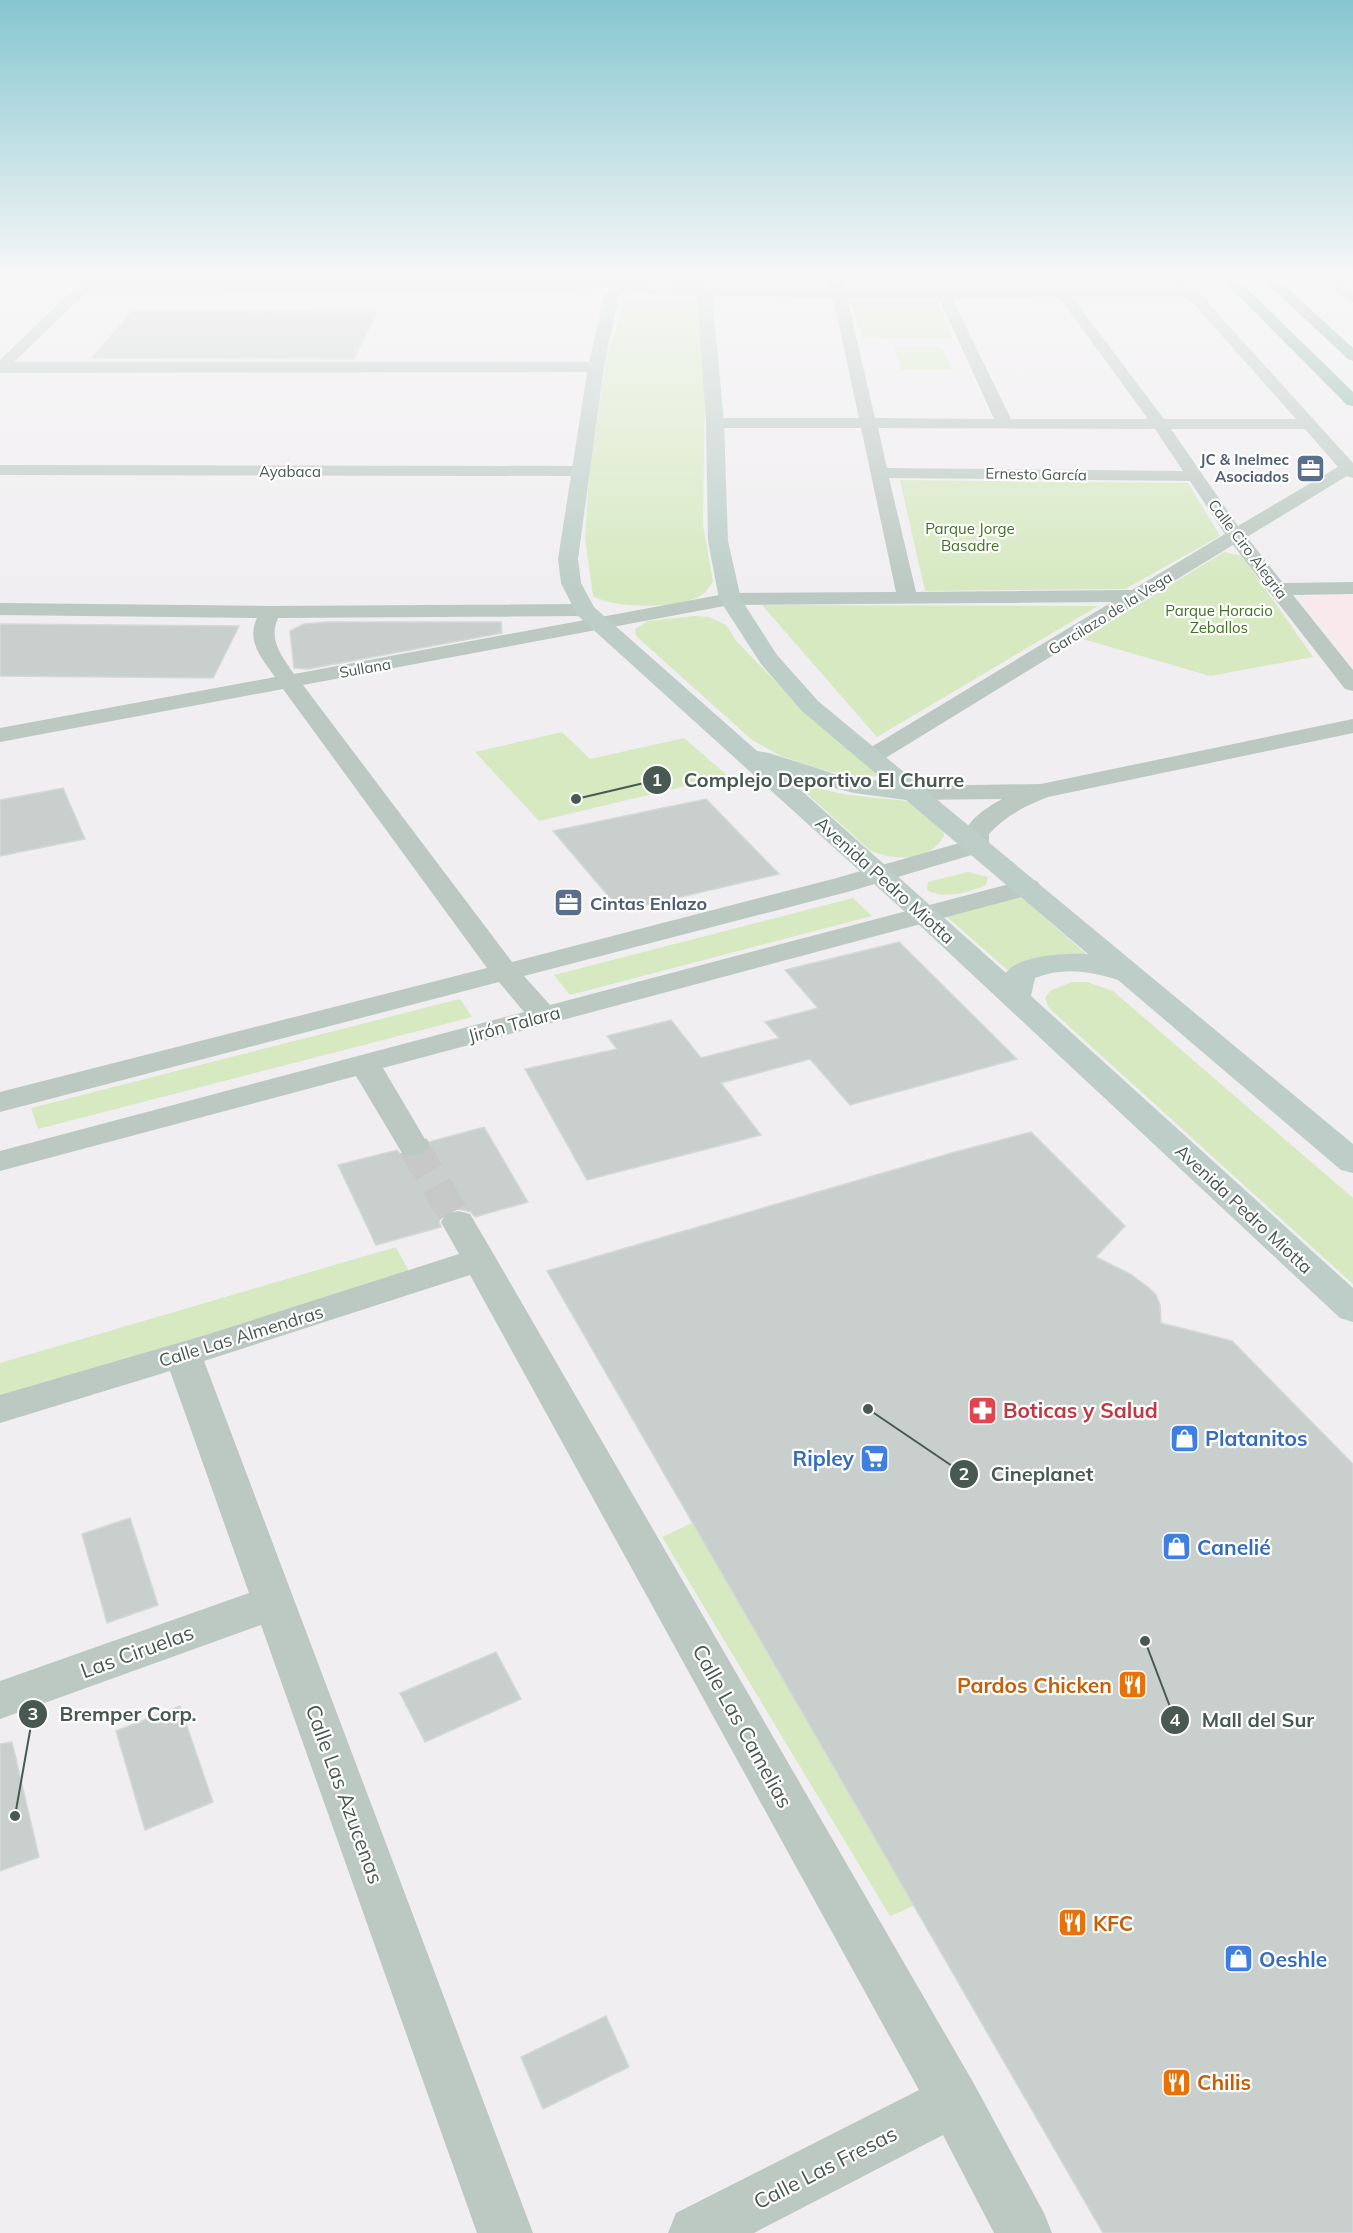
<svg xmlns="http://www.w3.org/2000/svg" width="1353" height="2233" viewBox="0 0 1353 2233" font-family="Mulish,sans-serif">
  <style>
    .commercial { fill: #fae9ec }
    .green { fill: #d6e9c1 }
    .building { fill: #c8cfcd; stroke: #d2d9d7; stroke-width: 1.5 }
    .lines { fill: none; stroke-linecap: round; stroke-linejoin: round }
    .street-tunnel { stroke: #c6c9c8; stroke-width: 31; stroke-dasharray: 31 15; stroke-linecap: butt }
    .street { fill: #bbc9c2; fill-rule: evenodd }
    .secondary { fill: #bccec7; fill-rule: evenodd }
    .highway { fill: #8bb7a6; fill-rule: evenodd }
    .labels { text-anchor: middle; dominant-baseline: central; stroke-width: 4.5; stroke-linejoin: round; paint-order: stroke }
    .far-service-label { font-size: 15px; font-weight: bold; fill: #4e5e75; stroke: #fff; text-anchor: end }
    .far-street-label { font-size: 15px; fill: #485952; stroke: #fff }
    .far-park-label { font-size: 15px; fill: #417221; stroke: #fff }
    .street-label { font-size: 18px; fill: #485952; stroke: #fff }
    .service-label { font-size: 18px; font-weight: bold; fill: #4e5e75; stroke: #fff; text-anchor: start }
    .near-health-label { font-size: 21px; font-weight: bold; fill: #be3a42; stroke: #fff; text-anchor: start }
    .near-shop-label { font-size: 21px; font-weight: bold; fill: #366cbe; stroke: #fff; text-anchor: start }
    .near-street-label { font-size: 21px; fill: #485952; stroke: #fff }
    .near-food-label { font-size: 21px; font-weight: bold; fill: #c56008; stroke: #fff; text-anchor: start }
    .leader { fill: none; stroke: #485952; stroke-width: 2 }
    .callout-dot { fill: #485952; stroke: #fff; stroke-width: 2 }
    .mark-label { font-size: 18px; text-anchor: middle; font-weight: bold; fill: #fff }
    .callout-label { font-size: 20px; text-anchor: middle; font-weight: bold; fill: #485952; stroke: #fff; stroke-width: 4.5; stroke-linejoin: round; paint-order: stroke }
  </style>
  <rect width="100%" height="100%" fill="#f0eef0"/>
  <polygon class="commercial" points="1353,595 1353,667 1300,595"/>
  <g class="green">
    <polygon points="100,277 588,277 589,278 581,283 567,285 102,284 97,281"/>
    <polygon points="936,297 952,339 863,338 849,298"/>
    <path d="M626,300H701L705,387L703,525L713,582C709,587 706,593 700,596C677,609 615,609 593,596L585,538L589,476L607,355Z"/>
    <polygon points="894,347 941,347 952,370 902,370"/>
    <polygon points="900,480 1188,483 1220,536 1125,589 925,591"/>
    <polygon points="1224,552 1242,556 1313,657 1210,676 1083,639"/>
    <polygon points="762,605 1098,606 877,737"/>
    <polygon points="694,616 709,617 726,625 737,642 787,693 880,776 854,777 816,768 781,756 752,740 636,636 635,629 648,621"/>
    <polygon points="562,732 590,759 684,738 728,776 539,821 475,752"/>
    <path d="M795,783L848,795L907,801L943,828L944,836C929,862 895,861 871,851Z"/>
    <path d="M968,872L988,877L986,885C970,892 943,900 927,890L928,882Z"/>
    <polygon points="1021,897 1092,959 1012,974 946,916"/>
    <polygon points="853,898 872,916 570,995 554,975"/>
    <polygon points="1072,982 1086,982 1113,991 1353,1198 1353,1284 1049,1008 1045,998 1050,991"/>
    <polygon points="460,999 472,1017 38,1129 31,1108"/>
    <polygon points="396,1247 411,1275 0,1398 0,1363"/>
    <polygon points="692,1523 918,1904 890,1916 662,1537"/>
  </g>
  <g class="building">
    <polygon points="133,311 377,312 354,359 91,358"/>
    <polygon points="327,622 501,622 502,633 308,669 294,668 290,631 304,624"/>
    <polygon points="0,624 239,626 213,678 0,676"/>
    <polygon points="63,788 85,839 0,856 0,800"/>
    <polygon points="706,799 779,874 621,911 553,831"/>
    <polygon points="899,942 1017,1059 850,1105 810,1059 721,1083 761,1135 587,1180 525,1069 617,1049 607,1036 671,1020 701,1058 779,1038 765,1022 818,1008 785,970"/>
    <polygon points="484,1127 528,1202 475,1217 471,1212 459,1209 445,1212 439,1221 441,1227 376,1245 338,1165 397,1150 401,1155 414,1158 426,1154 431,1147 429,1142"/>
    <polygon points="1031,1132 1125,1226 1096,1257 1130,1274 1149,1288 1156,1295 1160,1305 1161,1323 1232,1341 1353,1464 1353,2233 1103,2233 547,1271 955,1152"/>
    <polygon points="130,1518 158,1605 107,1623 82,1534"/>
    <polygon points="496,1652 521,1699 425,1742 400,1693"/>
    <polygon points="180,1706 213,1802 145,1830 116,1731"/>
    <polygon points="12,1742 39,1857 0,1871 0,1744"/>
    <polygon points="606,2016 629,2067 543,2109 521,2057"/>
  </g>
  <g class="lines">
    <polyline class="street-tunnel" points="413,1146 458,1222"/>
    <g class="street">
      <path d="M826,277H839L844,290L1172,289L1163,282L1170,278L1202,296L1353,463V478L1347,476L1247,537L1283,583L1353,582V594L1293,595L1353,670V691L1345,689L1233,545L879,762L871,764L863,762L859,757L863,752L1112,602L730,605L303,685L512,962L833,879L963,842C963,822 986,808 1002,799L913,800L904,798L901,793L904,788L913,786L1041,784L1353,719V733L1048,797C1025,806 1005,816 989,834V846L985,851L851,891L524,976L550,1005L1028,879L1037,881L1041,887L1037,893L383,1068L429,1146L424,1153L413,1156L402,1153L356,1076L0,1171V1151L524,1012L499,982L0,1112V1092L487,968L283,689L0,742V728L275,677C262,659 246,641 257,618L0,615V603L271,606L585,604L592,606L595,610L592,614L585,616L278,618C268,640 282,656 294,674L730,593L896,592L861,428H715L707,423L715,418H859L833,298L667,295L660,291L667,287L831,290ZM1059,297L1148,419H1011L952,298ZM1072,297H1185L1192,302L1296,419H1164ZM847,298H939L994,419L875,418ZM878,428L1155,429L1183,471L887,468ZM1171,429H1305L1338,467L1238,526ZM889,478L1190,481L1225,534L1132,590L916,592Z"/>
      <polygon points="1334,279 1353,279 1353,287 1329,286 1327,283 1329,280"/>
      <polygon points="84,283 91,287 89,290 14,362 596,362 604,367 596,372 0,373 0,360 79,284"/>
      <polygon points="0,465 581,466 587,467 590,471 587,475 581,476 0,475"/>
      <polygon points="458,1211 470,1214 497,1260 973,2082 1044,2213 1052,2233 994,2233 943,2135 754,2233 668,2233 676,2213 919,2090 470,1275 204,1361 533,2233 477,2233 261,1625 0,1719 0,1681 249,1593 170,1371 0,1423 0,1395 209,1334 459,1254 441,1222 446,1214"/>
    </g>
    <g class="secondary">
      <path d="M615,277H629L627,279C644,292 676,288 694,281L693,277H707L712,292L724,423L728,541L741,599L777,655L818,701L1353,1144V1173L1341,1170L1118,980C1090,971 1063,967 1035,978L1031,996L1353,1288V1322L1340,1318L915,921L577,615L561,583L558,559L588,367L605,293L610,288L565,292L84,291L77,287L84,283L565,284L613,280ZM697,289L706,423L708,541L719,599L761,664L802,711L886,782L835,774L769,753L757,751L594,607L581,583L578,559L604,367L619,295L626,290L659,295ZM784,775L854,793L906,800L1088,954C1067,953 1018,955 1006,973Z"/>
      <polygon points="1321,277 1336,277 1353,292 1353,303 1348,302"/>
    </g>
    <g class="highway">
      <polygon points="1220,277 1235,277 1353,392 1353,406 1347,405"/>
      <polygon points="1260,277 1275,277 1353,348 1353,361 1348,359"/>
    </g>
  </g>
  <linearGradient id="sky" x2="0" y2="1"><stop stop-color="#86c6d0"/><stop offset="0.47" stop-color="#f8f7f8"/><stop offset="1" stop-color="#f8f7f8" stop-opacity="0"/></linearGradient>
  <rect width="1353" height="590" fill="url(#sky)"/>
  <defs>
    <symbol id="office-square" viewBox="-11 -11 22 22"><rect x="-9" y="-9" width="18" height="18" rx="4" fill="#5c6f8a" stroke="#fff"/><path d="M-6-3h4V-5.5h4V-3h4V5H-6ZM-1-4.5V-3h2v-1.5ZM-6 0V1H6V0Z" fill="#fff"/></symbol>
    <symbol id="pharmacy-square" viewBox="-11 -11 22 22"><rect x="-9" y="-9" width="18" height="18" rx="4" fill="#e0444e" stroke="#fff"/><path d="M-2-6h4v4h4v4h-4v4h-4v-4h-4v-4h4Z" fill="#fff"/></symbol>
    <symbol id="shop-square" viewBox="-11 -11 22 22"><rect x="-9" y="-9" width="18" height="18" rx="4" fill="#3f7fe0" stroke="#fff"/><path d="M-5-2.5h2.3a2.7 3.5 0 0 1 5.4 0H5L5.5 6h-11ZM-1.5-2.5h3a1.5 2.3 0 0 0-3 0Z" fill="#fff"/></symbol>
    <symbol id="supermarket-square" viewBox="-11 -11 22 22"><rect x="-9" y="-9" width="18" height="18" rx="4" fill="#3f7fe0" stroke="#fff"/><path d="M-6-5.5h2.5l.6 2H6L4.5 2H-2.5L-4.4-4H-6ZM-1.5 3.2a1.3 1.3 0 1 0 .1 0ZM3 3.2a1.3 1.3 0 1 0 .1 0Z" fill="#fff"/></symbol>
    <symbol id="restaurant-square" viewBox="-11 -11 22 22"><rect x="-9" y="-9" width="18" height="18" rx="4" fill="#e8710a" stroke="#fff"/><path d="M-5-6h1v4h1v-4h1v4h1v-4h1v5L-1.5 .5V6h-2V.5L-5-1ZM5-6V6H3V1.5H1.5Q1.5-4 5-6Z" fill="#fff"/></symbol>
  </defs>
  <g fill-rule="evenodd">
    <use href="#office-square" x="1294" y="452" width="33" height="33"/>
    <use href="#office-square" x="552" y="886" width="33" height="33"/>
    <use href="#pharmacy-square" x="966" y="1394" width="33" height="33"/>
    <use href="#shop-square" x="1168" y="1422" width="33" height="33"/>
    <use href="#supermarket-square" x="858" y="1442" width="33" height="33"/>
    <use href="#shop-square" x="1160" y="1530" width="33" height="33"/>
    <use href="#restaurant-square" x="1116" y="1668" width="33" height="33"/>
    <use href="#restaurant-square" x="1056" y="1906" width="33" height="33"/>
    <use href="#shop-square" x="1222" y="1942" width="33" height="33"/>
    <use href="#restaurant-square" x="1160" y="2066" width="33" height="33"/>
  </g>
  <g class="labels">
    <g class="far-service-label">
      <text x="1289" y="459">JC &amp; Inelmec<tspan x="1289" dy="17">Asociados</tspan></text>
    </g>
    <g class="far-street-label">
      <text x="290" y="471">Ayabaca</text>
      <text transform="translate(1036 474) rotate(1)">Ernesto García</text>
      <text transform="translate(1248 549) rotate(53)">Calle Ciro Alegria</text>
      <text transform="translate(1110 613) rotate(-32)">Garcilazo de la Vega</text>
      <text transform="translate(365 668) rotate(-10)">Sullana</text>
    </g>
    <g class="far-park-label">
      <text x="970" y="528">Parque Jorge<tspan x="970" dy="17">Basadre</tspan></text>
      <text x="1219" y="610">Parque Horacio<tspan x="1219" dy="17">Zeballos</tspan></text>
    </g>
    <g class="street-label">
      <text transform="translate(885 880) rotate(42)">Avenida Pedro Miotta</text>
      <text transform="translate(514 1024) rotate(-15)">Jirón Talara</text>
      <text transform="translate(1244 1209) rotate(43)">Avenida Pedro Miotta</text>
      <text transform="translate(241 1336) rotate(-17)">Calle Las Almendras</text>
    </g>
    <g class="service-label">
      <text x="590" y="903">Cintas Enlazo</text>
    </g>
    <g class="near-health-label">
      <text x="1003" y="1410">Boticas y Salud</text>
    </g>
    <g class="near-shop-label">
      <text x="1205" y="1438">Platanitos</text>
      <text x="854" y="1458" text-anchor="end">Ripley</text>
      <text x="1197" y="1547">Canelié</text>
      <text x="1259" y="1959">Oeshle</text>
    </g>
    <g class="near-street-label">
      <text transform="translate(137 1651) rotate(-20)">Las Ciruelas</text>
      <text transform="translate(743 1726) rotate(61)">Calle Las Camelias</text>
      <text transform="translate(345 1794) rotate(70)">Calle Las Azucenas</text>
      <text transform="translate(825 2167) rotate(-27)">Calle Las Fresas</text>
    </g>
    <g class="near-food-label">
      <text x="1112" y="1685" text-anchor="end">Pardos Chicken</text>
      <text x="1093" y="1923">KFC</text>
      <text x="1197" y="2082">Chilis</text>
    </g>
  </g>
  <path class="leader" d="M576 799L657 780M868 1409L964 1474M15 1816L33 1714M1145 1641L1175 1720"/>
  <g class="callout-dot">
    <circle cx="576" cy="799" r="6"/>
    <circle cx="868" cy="1409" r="6"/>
    <circle cx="15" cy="1816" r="6"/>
    <circle cx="1145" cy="1641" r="6"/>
    <circle cx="657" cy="780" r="15"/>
    <circle cx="964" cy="1474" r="15"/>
    <circle cx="33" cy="1714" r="15"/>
    <circle cx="1175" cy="1720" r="15"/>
  </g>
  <g class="mark-label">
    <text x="657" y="786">1</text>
    <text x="964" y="1480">2</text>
    <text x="33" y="1720">3</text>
    <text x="1175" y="1726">4</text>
  </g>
  <g class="callout-label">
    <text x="824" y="787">Complejo Deportivo El Churre</text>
    <text x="1042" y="1481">Cineplanet</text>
    <text x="128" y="1721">Bremper Corp.</text>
    <text x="1258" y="1727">Mall del Sur</text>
  </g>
</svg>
